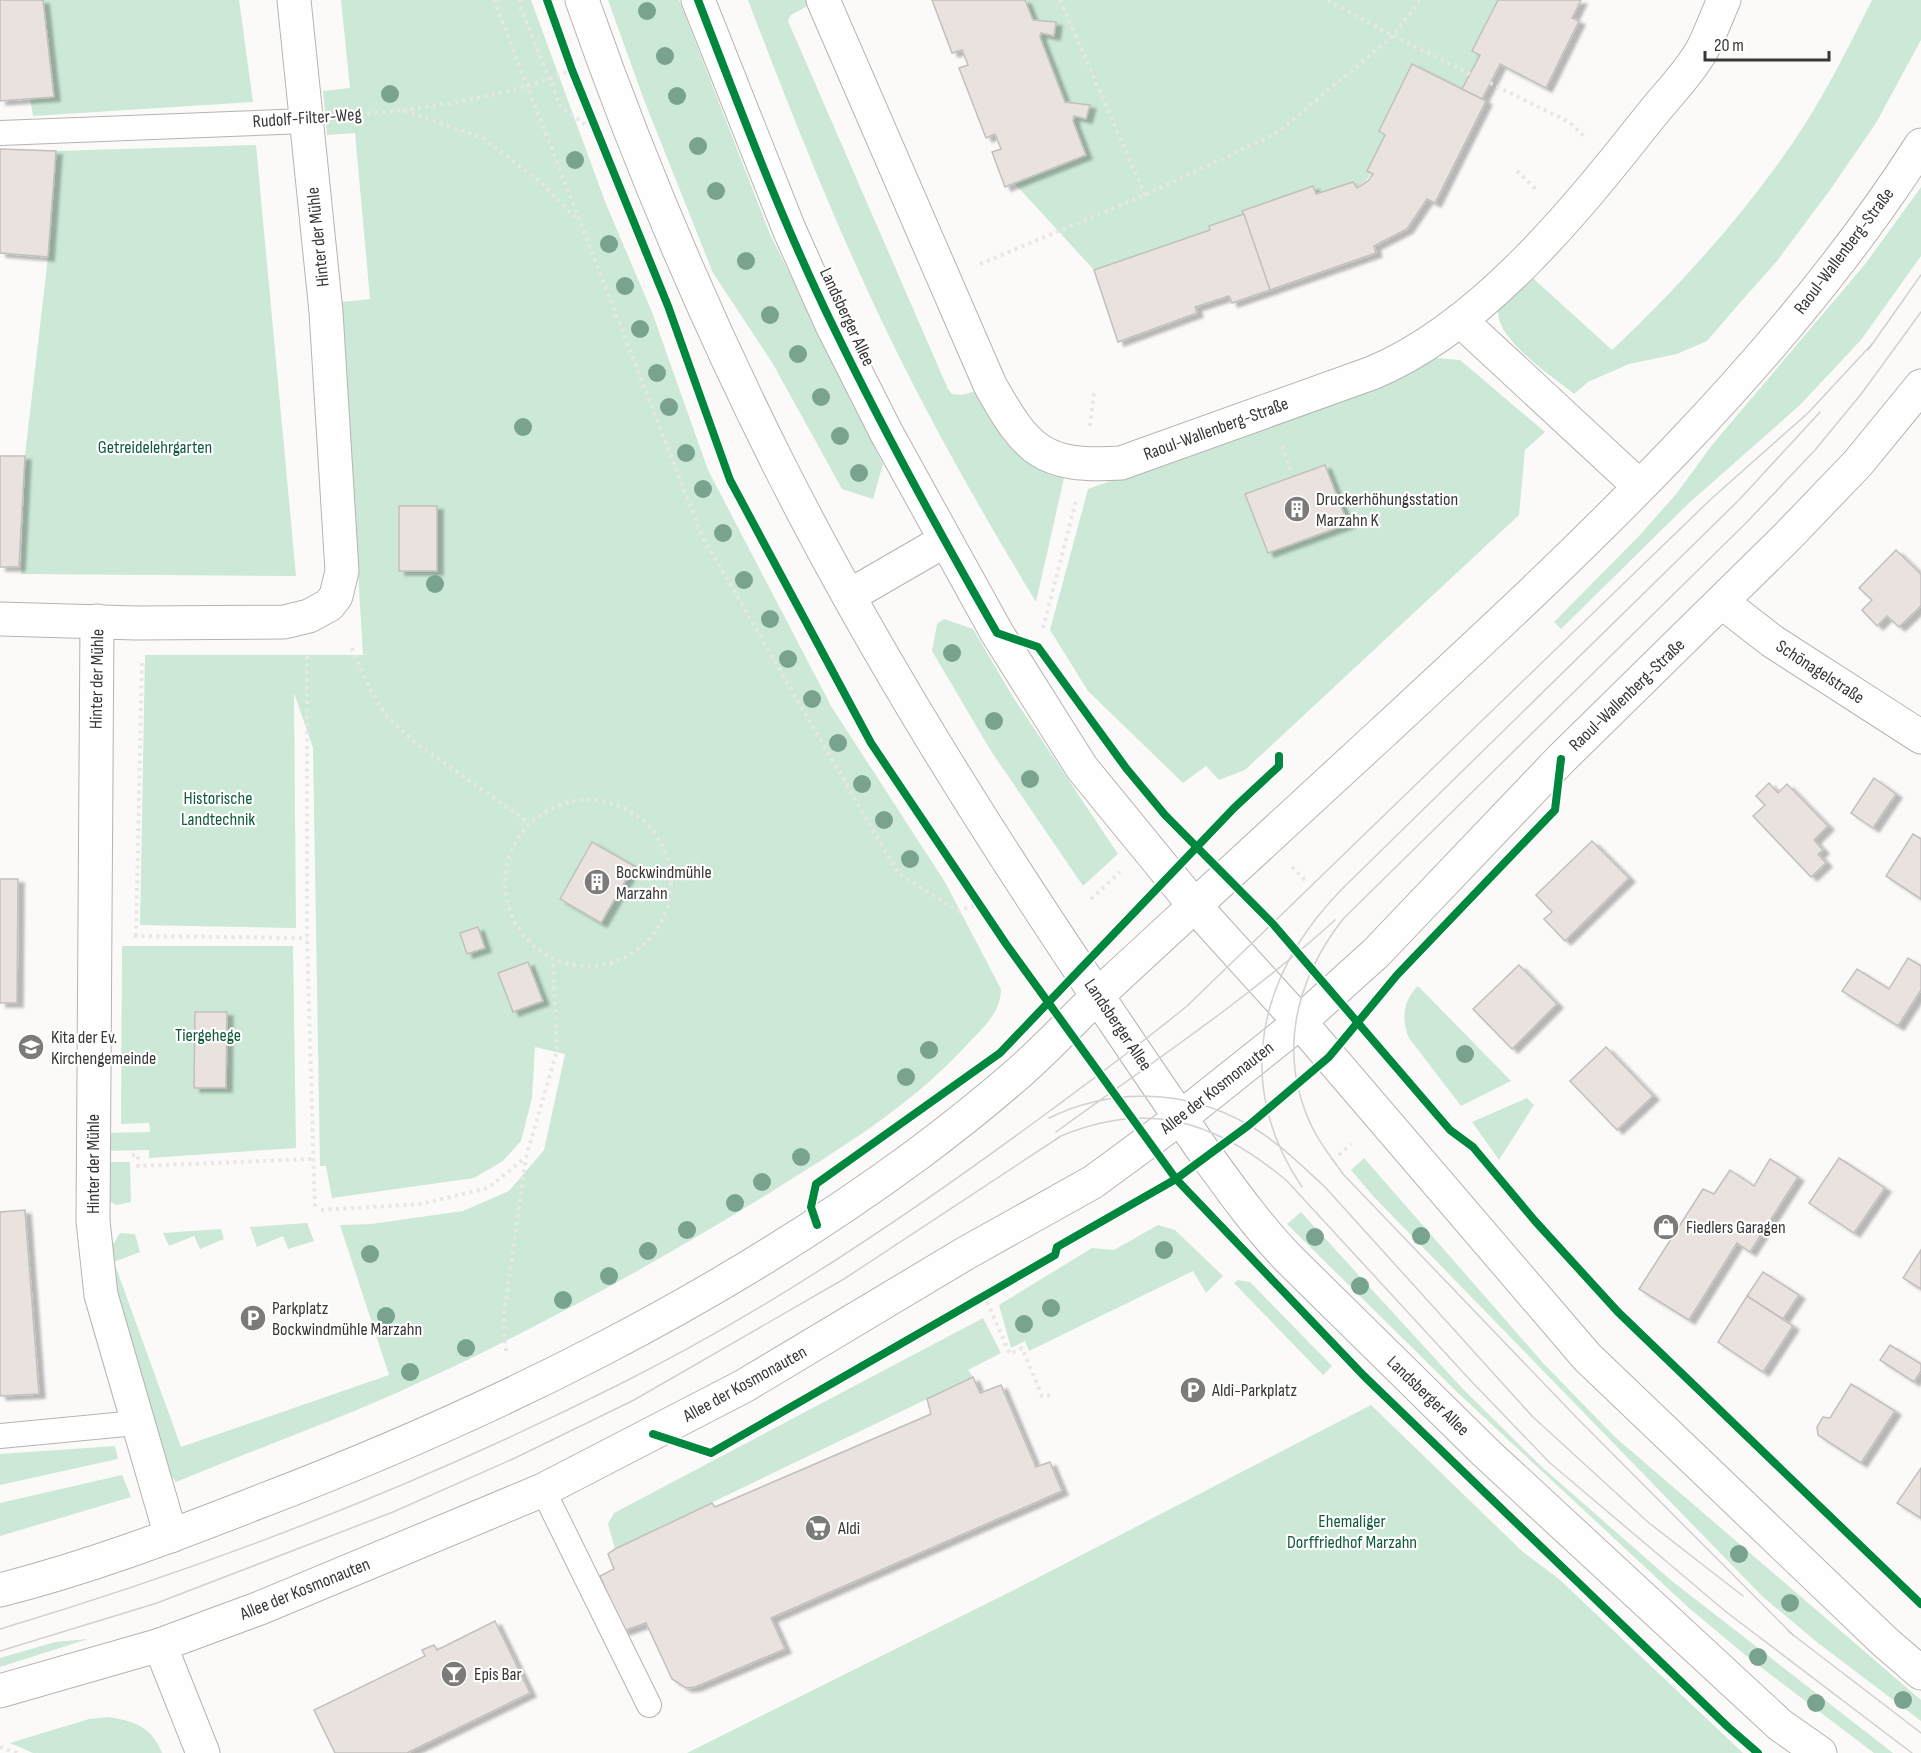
<svg xmlns="http://www.w3.org/2000/svg" width="1921" height="1753" viewBox="0 0 1921 1753" font-family="'Sofia Sans Condensed',sans-serif">
  <style>
    .green { fill: #cbe9d6; fill-rule: evenodd }
    .building { fill: #e9e2de; stroke: #c2c0be; stroke-width: 1.5; filter: url(#shadow) }
    .lines { fill: none; stroke-linecap: round; stroke-linejoin: round }
    .lane-casing { stroke: #b6b4b2; stroke-width: 26 }
    .street-casing { stroke: #b6b4b2; stroke-width: 35 }
    .secondary-casing { stroke: #b6b4b2; stroke-width: 35 }
    .primary-casing { stroke: #b6b4b2; stroke-width: 35 }
    .path { stroke: #e8e6e6; stroke-width: 4; stroke-dasharray: 3 4.5; stroke-linecap: butt }
    .lane { stroke: #fffefe; stroke-width: 24 }
    .street { stroke: #fffefe; stroke-width: 33 }
    .secondary { stroke: #fffefe; stroke-width: 33 }
    .primary { stroke: #fffefe; stroke-width: 33 }
    .tram { stroke: #d0d0cf; stroke-width: 1.5 }
    .cycleway-casing { stroke: #fff; stroke-width: 11 }
    .cycleway { stroke: #00873e; stroke-width: 8 }
    .tree { fill: #7aa38f }
    .labels { text-anchor: middle; dominant-baseline: central; stroke-width: 4.5; stroke-linejoin: round; paint-order: stroke }
    .street-label { font-size: 18px; fill: #393735; stroke: #fff }
    .park-label { font-size: 18px; fill: #0f5b39; stroke: #fff }
    .poi-label { font-size: 18px; fill: #393735; stroke: #fff; text-anchor: start }
  </style>
  <defs>
    <filter id="shadow"><feDropShadow dx="6" dy="4" stdDeviation="1.5" flood-color="#0004"/></filter>
  </defs>
  <rect width="100%" height="100%" fill="#fcfaf8"/>
  <g class="green">
    <polygon points="43,0 239,0 253,102 33,116 30,98"/>
    <path d="M341,0H531L606,204L652,312L708,470L831,706L945,882L1001,989C1001,1015 979,1031 963,1049C908,1108 838,1150 771,1192C652,1266 530,1332 403,1390C329,1423 251,1451 176,1482L168,1471L126,1335L109,1251L120,1233L135,1234L140,1252L114,1262L181,1447L389,1375L340,1225L371,1224L463,1211L509,1191L544,1150L565,1054L535,1047L532,1098L521,1141L503,1161L474,1178L332,1198L326,1166H320L313,748L294,693L296,928L140,925L145,655H363L342,302L370,299L355,133L327,135L323,91L350,88ZM478,927L485,948L468,954L460,933Z"/>
    <polygon points="608,0 679,0 770,234 883,464 873,499 842,489 773,364 713,273 644,100"/>
    <path d="M748,0H809L811,4L791,15L788,21L948,389L952,394L962,395L979,390L1029,462L1048,474L1064,478L1036,602C979,508 924,411 877,311C829,209 788,105 748,0Z"/>
    <path d="M1025,0H1498L1472,50L1480,55L1462,89L1412,64L1379,131L1385,135C1369,188 1370,186 1316,194L1312,186L1243,211L1244,214L1209,226L1210,230L1094,270L1015,184L1086,155L1073,121L1074,116L1086,118L1090,105L1065,102L1040,37L1041,33L1054,35L1056,22L1033,20Z"/>
    <path d="M1872,0H1921V40L1876,123L1830,190L1777,261L1739,304L1707,341L1677,354L1629,364L1588,382L1574,394C1553,376 1483,333 1501,301C1506,292 1517,284 1523,276L1534,279L1612,350C1679,287 1739,220 1792,144C1823,99 1848,48 1872,0Z"/>
    <polygon points="256,145 296,576 21,574 25,456 48,257 56,151"/>
    <polygon points="1921,187 1921,256 1861,340 1800,405 1688,504 1561,629 1554,622 1638,537 1677,493 1712,445 1866,263"/>
    <polygon points="1436,358 1460,360 1545,432 1525,450 1519,515 1245,770 1219,780 1206,766 1183,783 1088,691 1050,630 1088,489 1335,400"/>
    <polygon points="944,619 973,629 1013,697 1118,854 1083,886 991,751 932,651 937,624"/>
    <polygon points="122,946 293,946 296,1148 149,1158 149,1150 103,1151 102,1133 150,1132 149,1123 121,1124"/>
    <path d="M1418,986L1511,1081L1461,1106L1409,1038C1401,1020 1403,1000 1418,986Z"/>
    <polygon points="1527,1098 1534,1105 1499,1160 1472,1122"/>
    <polygon points="1364,1158 1544,1364 1615,1437 1921,1700 1921,1721 1818,1643 1763,1597 1374,1197 1351,1170"/>
    <polygon points="103,1162 130,1162 131,1202 116,1205 101,1196"/>
    <polygon points="1301,1212 1462,1388 1543,1468 1672,1581 1893,1753 1874,1753 1750,1659 1689,1608 1459,1394 1287,1224"/>
    <polygon points="307,1223 314,1241 288,1249 283,1236 257,1247 250,1227"/>
    <polygon points="1158,1225 1175,1230 1223,1276 1206,1293 1193,1271 1029,1351 1025,1341 1011,1348 999,1305 1092,1248 1114,1250"/>
    <polygon points="221,1229 224,1239 200,1249 194,1236 169,1246 163,1233"/>
    <polygon points="1238,1280 1250,1282 1332,1366 1323,1375 1234,1283"/>
    <polygon points="983,1318 1001,1353 968,1370 973,1377 615,1549 608,1524 614,1513"/>
    <polygon points="1371,1405 1523,1552 1559,1579 1743,1753 687,1753 1016,1589"/>
    <polygon points="115,1446 118,1459 0,1485 0,1454"/>
    <polygon points="122,1475 131,1497 0,1536 0,1503"/>
    <polygon points="88,1639 0,1667 0,1658 55,1642"/>
    <path d="M108,1717C134,1721 151,1726 162,1753H33L10,1743L89,1719Z"/>
  </g>
  <g class="building">
    <polygon points="0,0 43,0 54,97 0,101"/>
    <polygon points="932,0 1025,0 1033,20 1056,22 1054,36 1041,33 1040,37 1065,102 1090,105 1086,119 1074,116 1073,121 1086,155 1005,187 992,152 1001,149 995,134 986,138 959,68 968,65 962,50 952,53"/>
    <polygon points="1498,0 1581,0 1572,18 1579,21 1546,88 1500,64 1482,99 1462,89 1480,55 1472,51"/>
    <polygon points="1412,64 1486,101 1435,203 1427,199 1407,229 1374,246 1376,253 1270,290 1242,211 1313,186 1316,194 1353,182 1357,188 1368,181 1373,174 1367,171 1385,135 1379,131"/>
    <polygon points="0,149 56,151 48,257 0,253"/>
    <polygon points="1244,214 1270,290 1232,303 1229,296 1195,307 1197,313 1118,342 1094,270 1210,230 1209,226"/>
    <polygon points="0,456 25,456 19,567 0,567"/>
    <polygon points="1325,465 1348,524 1268,553 1245,494"/>
    <rect x="399" y="506" width="38" height="65"/>
    <polygon points="1896,550 1921,574 1921,606 1899,627 1887,616 1877,626 1862,610 1872,600 1859,588"/>
    <polygon points="1874,778 1896,794 1873,828 1851,813"/>
    <polygon points="1769,783 1778,793 1787,784 1828,826 1814,840 1823,850 1818,854 1826,863 1811,877 1753,816 1765,805 1756,796"/>
    <polygon points="1913,834 1921,839 1921,899 1886,876"/>
    <polygon points="1592,841 1629,878 1565,941 1544,919 1552,912 1536,895"/>
    <polygon points="592,842 634,866 601,923 560,899"/>
    <polygon points="0,879 18,879 17,1003 0,1003"/>
    <polygon points="478,927 485,948 467,954 460,933"/>
    <polygon points="1908,958 1921,966 1921,990 1898,1026 1842,991 1857,969 1889,989"/>
    <polygon points="528,962 543,1001 513,1012 498,973"/>
    <polygon points="1519,965 1557,1004 1512,1049 1473,1009"/>
    <polygon points="195,1012 227,1012 226,1088 194,1088"/>
    <polygon points="1606,1047 1653,1096 1617,1130 1570,1081"/>
    <polygon points="1839,1158 1885,1188 1854,1233 1809,1203"/>
    <polygon points="1770,1159 1798,1177 1750,1252 1737,1243 1689,1320 1639,1289 1703,1189 1714,1194 1730,1170 1754,1186"/>
    <polygon points="25,1210 39,1394 0,1396 0,1212"/>
    <polygon points="1921,1250 1921,1289 1903,1278"/>
    <polygon points="1763,1272 1799,1295 1783,1319 1747,1296"/>
    <polygon points="1747,1296 1793,1326 1763,1372 1718,1342"/>
    <polygon points="1890,1345 1921,1364 1921,1371 1914,1382 1880,1360"/>
    <polygon points="973,1377 980,1393 1001,1385 1036,1467 1050,1462 1062,1491 771,1618 785,1649 695,1687 686,1688 672,1679 646,1623 623,1631 600,1576 614,1569 608,1554 615,1549 712,1503 715,1507 931,1414 927,1399"/>
    <polygon points="1851,1384 1895,1411 1861,1463 1818,1435 1817,1427 1823,1417 1830,1418"/>
    <polygon points="1921,1468 1921,1518 1897,1503"/>
    <polygon points="495,1621 530,1693 407,1753 335,1753 314,1710 425,1656 422,1650 434,1645 437,1650"/>
  </g>
  <g class="lines">
    <defs>
      <g id="lane">
        <polyline points="0,133 305,121"/>
        <polyline points="0,1436 136,1423"/>
        <polyline points="543,1490 649,1705"/>
      </g>
      <g id="street">
        <path d="M823,0L990,385C1027,451 1043,468 1121,463L1372,373C1481,328 1576,210 1648,119C1665,97 1688,75 1702,50C1710,35 1716,17 1724,0"/>
        <polyline points="1460,320 1639,486"/>
        <polyline points="1723,603 1772,641 1921,737"/>
        <polyline points="0,619 136,623 284,622 309,616 329,605 336,596 342,571 326,312 294,0"/>
        <polyline points="97,621 93,1221 101,1295 171,1536"/>
        <polyline points="160,1645 203,1753"/>
      </g>
      <g id="secondary">
        <path d="M0,1590C87,1568 172,1536 256,1503C489,1414 716,1303 918,1154C950,1130 983,1104 1014,1077C1048,1048 1078,1014 1111,983C1201,899 1292,816 1382,733C1573,556 1781,365 1921,145"/>
        <polyline points="0,1691 160,1645 260,1608 543,1490 744,1386 966,1253 1093,1182 1180,1118 1294,1027 1376,953 1561,759 1787,537 1858,463 1921,386"/>
      </g>
      <g id="primary">
        <path d="M582,0C638,160 705,318 781,469C872,649 980,821 1092,988C1130,1044 1168,1101 1207,1156C1233,1192 1258,1227 1289,1259L1485,1452L1780,1725L1820,1753"/>
        <polyline points="698,0 789,229 831,323 886,432 997,633 1082,768 1194,905 1300,1022 1587,1357 1884,1641 1921,1673"/>
        <polyline points="849,596 944,541"/>
      </g>
    </defs>
    <use href="#lane" class="lane-casing"/>
    <use href="#street" class="street-casing"/>
    <use href="#secondary" class="secondary-casing"/>
    <use href="#primary" class="primary-casing"/>
    <g class="path">
      <polyline points="494,0 702,536 898,873 958,911 979,904"/>
      <polyline points="520,0 519,4 561,108 585,124"/>
      <polyline points="1060,0 1145,195"/>
      <polyline points="1328,0 1393,36 1470,74"/>
      <polyline points="1490,83 1569,122 1584,136"/>
      <path d="M403,110C459,103 514,93 567,72"/>
      <polyline points="345,116 402,110 483,138 543,184 575,218"/>
      <polyline points="1517,171 1538,191"/>
      <polyline points="980,264 1145,195 1277,133 1393,36 1420,0"/>
      <polyline points="1090,426 1094,392"/>
      <polyline points="1282,446 1291,471"/>
      <polyline points="1043,628 1076,501"/>
      <polyline points="352,648 370,689 388,718 416,743 528,822"/>
      <polyline points="307,656 307,938 315,1210"/>
      <circle cx="588" cy="883" r="83"/>
      <polyline points="1292,867 1305,880"/>
      <polyline points="1091,899 1120,872"/>
      <polyline points="134,936 307,938"/>
      <polyline points="136,936 142,661"/>
      <polyline points="132,1155 138,1155 138,1166 312,1159"/>
      <polyline points="1339,1155 1351,1144"/>
      <polyline points="321,1210 421,1204 488,1188 526,1157 557,1051 553,961"/>
      <polyline points="984,1295 1010,1354 1022,1348 1042,1396 1053,1395"/>
      <polyline points="506,1351 503,1322 526,1158"/>
      <polyline points="0,1747 18,1753"/>
    </g>
    <use href="#lane" class="lane"/>
    <use href="#street" class="street"/>
    <use href="#secondary" class="secondary"/>
    <use href="#primary" class="primary"/>
    <g class="tram">
      <polyline points="1868,350 1921,275"/>
      <path d="M1049,1118C1112,1087 1185,1089 1247,1124C1276,1140 1301,1165 1325,1187L1533,1417L1649,1523L1743,1596"/>
      <path d="M1056,1132C1151,1063 1248,999 1335,920"/>
      <path d="M1302,1187C1232,1083 1259,974 1342,889L1739,500L1820,412"/>
      <path d="M0,1629C214,1565 424,1483 624,1382C773,1307 913,1212 1047,1113C1094,1078 1141,1044 1187,1006L1711,499L1808,413L1872,344"/>
      <polyline points="1788,1631 1921,1733"/>
      <path d="M1793,1635L1577,1418L1343,1174C1332,1158 1320,1144 1312,1127C1277,1054 1295,981 1343,919L1747,522L1815,450L1862,393L1921,312"/>
      <path d="M0,1651L157,1603L393,1512L515,1458L634,1400L844,1279L1061,1136C1149,1099 1217,1122 1287,1181L1472,1382L1550,1463L1725,1611L1912,1753"/>
    </g>
    <defs>
      <g id="cycleway">
        <polyline points="547,0 572,70 668,306 730,480 871,743 1006,944 1176,1179 1364,1376 1728,1727 1758,1753"/>
        <path d="M698,0C740,109 781,219 832,324C883,430 939,532 997,633L1038,647L1126,768L1165,815L1273,924L1450,1130L1473,1147L1535,1221L1618,1312L1921,1604"/>
        <polyline points="817,1225 811,1207 816,1184 1000,1053 1234,808 1279,766 1279,756"/>
        <polyline points="653,1434 711,1453 1055,1255 1057,1247 1176,1179 1249,1125 1329,1057 1397,975 1555,810 1561,759"/>
      </g>
    </defs>
    <use href="#cycleway" class="cycleway-casing"/>
    <use href="#cycleway" class="cycleway"/>
  </g>
  <g class="tree">
    <circle cx="647" cy="11" r="9"/>
    <circle cx="665" cy="56" r="9"/>
    <circle cx="390" cy="94" r="9"/>
    <circle cx="677" cy="96" r="9"/>
    <circle cx="698" cy="146" r="9"/>
    <circle cx="575" cy="160" r="9"/>
    <circle cx="716" cy="191" r="9"/>
    <circle cx="609" cy="244" r="9"/>
    <circle cx="746" cy="261" r="9"/>
    <circle cx="625" cy="286" r="9"/>
    <circle cx="770" cy="315" r="9"/>
    <circle cx="640" cy="329" r="9"/>
    <circle cx="798" cy="354" r="9"/>
    <circle cx="657" cy="373" r="9"/>
    <circle cx="821" cy="397" r="9"/>
    <circle cx="669" cy="407" r="9"/>
    <circle cx="523" cy="427" r="9"/>
    <circle cx="840" cy="436" r="9"/>
    <circle cx="686" cy="453" r="9"/>
    <circle cx="859" cy="473" r="9"/>
    <circle cx="703" cy="489" r="9"/>
    <circle cx="723" cy="533" r="9"/>
    <circle cx="744" cy="580" r="9"/>
    <circle cx="435" cy="584" r="9"/>
    <circle cx="770" cy="619" r="9"/>
    <circle cx="952" cy="653" r="9"/>
    <circle cx="788" cy="659" r="9"/>
    <circle cx="812" cy="699" r="9"/>
    <circle cx="994" cy="721" r="9"/>
    <circle cx="838" cy="743" r="9"/>
    <circle cx="1030" cy="779" r="9"/>
    <circle cx="862" cy="784" r="9"/>
    <circle cx="884" cy="820" r="9"/>
    <circle cx="910" cy="859" r="9"/>
    <circle cx="929" cy="1050" r="9"/>
    <circle cx="1465" cy="1054" r="9"/>
    <circle cx="906" cy="1077" r="9"/>
    <circle cx="801" cy="1157" r="9"/>
    <circle cx="762" cy="1182" r="9"/>
    <circle cx="735" cy="1203" r="9"/>
    <circle cx="687" cy="1230" r="9"/>
    <circle cx="1421" cy="1236" r="9"/>
    <circle cx="1315" cy="1237" r="9"/>
    <circle cx="1164" cy="1250" r="9"/>
    <circle cx="648" cy="1251" r="9"/>
    <circle cx="370" cy="1254" r="9"/>
    <circle cx="609" cy="1276" r="9"/>
    <circle cx="1360" cy="1286" r="9"/>
    <circle cx="563" cy="1300" r="9"/>
    <circle cx="1051" cy="1308" r="9"/>
    <circle cx="386" cy="1316" r="9"/>
    <circle cx="1024" cy="1324" r="9"/>
    <circle cx="466" cy="1348" r="9"/>
    <circle cx="410" cy="1372" r="9"/>
    <circle cx="1739" cy="1554" r="9"/>
    <circle cx="1790" cy="1603" r="9"/>
    <circle cx="1758" cy="1657" r="9"/>
    <circle cx="1903" cy="1700" r="9"/>
    <circle cx="1816" cy="1703" r="9"/>
  </g>
  <defs>
    <symbol id="building-disc" viewBox="-11 -11 22 22"><circle r="9.5" fill="#7d7b79" stroke="#fff"/><path d="M-4-6H4V6H1V3H-1V6H-4ZM-2.5-4.3h1.7v1.8h-1.7ZM.8-4.3h1.7v1.8H.8ZM-2.5-1h1.7V.8h-1.7ZM.8-1h1.7V.8H.8Z" fill="#fff"/></symbol>
    <symbol id="school-disc" viewBox="-11 -11 22 22"><circle r="9.5" fill="#7d7b79" stroke="#fff"/><path d="M0-5L7-2L0 1L-7-2ZM-4 1L0 2.5L4 1V4Q0 6-4 4Z" fill="#fff"/></symbol>
    <symbol id="shop-disc" viewBox="-11 -11 22 22"><circle r="9.5" fill="#7d7b79" stroke="#fff"/><path d="M-5-2.5h2.3a2.7 3.5 0 0 1 5.4 0H5L5.5 6h-11ZM-1.5-2.5h3a1.5 2.3 0 0 0-3 0Z" fill="#fff"/></symbol>
    <symbol id="parking-disc" viewBox="-11 -11 22 22"><circle r="9.5" fill="#7d7b79" stroke="#fff"/><path d="M-3.5-5.5H1a3.5 3.5 0 0 1 0 7H-1V5.5H-3.5ZM-1-3.4V-.6H.8a1.4 1.4 0 0 0 0-2.8Z" fill="#fff"/></symbol>
    <symbol id="supermarket-disc" viewBox="-11 -11 22 22"><circle r="9.5" fill="#7d7b79" stroke="#fff"/><path d="M-6-5.5h2.5l.6 2H6L4.5 2H-2.5L-4.4-4H-6ZM-1.5 3.2a1.3 1.3 0 1 0 .1 0ZM3 3.2a1.3 1.3 0 1 0 .1 0Z" fill="#fff"/></symbol>
    <symbol id="bar-disc" viewBox="-11 -11 22 22"><circle r="9.5" fill="#7d7b79" stroke="#fff"/><path d="M-6-5H6L.8 .8V4.5H3.5V6h-7V4.5H-.8V.8Z" fill="#fff"/></symbol>
  </defs>
  <g fill-rule="evenodd">
    <use href="#building-disc" x="1282" y="494" width="30" height="30"/>
    <use href="#building-disc" x="582" y="867" width="30" height="30"/>
    <use href="#school-disc" x="16" y="1032" width="30" height="30"/>
    <use href="#shop-disc" x="1651" y="1212" width="30" height="30"/>
    <use href="#parking-disc" x="238" y="1303" width="30" height="30"/>
    <use href="#parking-disc" x="1178" y="1375" width="30" height="30"/>
    <use href="#supermarket-disc" x="803" y="1513" width="30" height="30"/>
    <use href="#bar-disc" x="439" y="1659" width="30" height="30"/>
  </g>
  <g class="labels">
    <g class="street-label">
      <text transform="translate(307 118) rotate(-4)">Rudolf-Filter-Weg</text>
      <text transform="translate(318 237) rotate(-96)">Hinter der Mühle</text>
      <text transform="translate(1844 251) rotate(-53)">Raoul-Wallenberg-Straße</text>
      <text transform="translate(847 317) rotate(65)">Landsberger Allee</text>
      <text transform="translate(1216 429) rotate(-20)">Raoul-Wallenberg-Straße</text>
      <text transform="translate(1820 672) rotate(33)">Schönagelstraße</text>
      <text transform="translate(97 679) rotate(-89)">Hinter der Mühle</text>
      <text transform="translate(1627 695) rotate(-44)">Raoul-Wallenberg-Straße</text>
      <text transform="translate(1118 1025) rotate(56)">Landsberger Allee</text>
      <text transform="translate(1217 1088) rotate(-38)">Allee der Kosmonauten</text>
      <text transform="translate(93 1164) rotate(-90)">Hinter der Mühle</text>
      <text transform="translate(745 1384) rotate(-29)">Allee der Kosmonauten</text>
      <text transform="translate(1428 1396) rotate(44)">Landsberger Allee</text>
      <text transform="translate(305 1589) rotate(-22)">Allee der Kosmonauten</text>
    </g>
    <g class="park-label">
      <text x="155" y="447">Getreidelehrgarten</text>
      <text x="218" y="798">Historische<tspan x="218" dy="21">Landtechnik</tspan></text>
      <text x="208" y="1035">Tiergehege</text>
      <text x="1352" y="1521">Ehemaliger<tspan x="1352" dy="21">Dorffriedhof Marzahn</tspan></text>
    </g>
    <g class="poi-label">
      <text x="1316" y="499">Druckerhöhungsstation<tspan x="1316" dy="21">Marzahn K</tspan></text>
      <text x="616" y="872">Bockwindmühle<tspan x="616" dy="21">Marzahn</tspan></text>
      <text x="51" y="1037">Kita der Ev.<tspan x="51" dy="21">Kirchengemeinde</tspan></text>
      <text x="1686" y="1227">Fiedlers Garagen</text>
      <text x="272" y="1308">Parkplatz<tspan x="272" dy="21">Bockwindmühle Marzahn</tspan></text>
      <text x="1212" y="1390">Aldi-Parkplatz</text>
      <text x="838" y="1528">Aldi</text>
      <text x="474" y="1674">Epis Bar</text>
    </g>
  </g>
  <path d="M1705 51v9h124v-9" fill="none" stroke="#393735" stroke-width="3"/>
  <text x="1714" y="51" font-size="18" fill="#393735" stroke="#ffffff" stroke-width="4.5" paint-order="stroke">20 m</text>
</svg>
